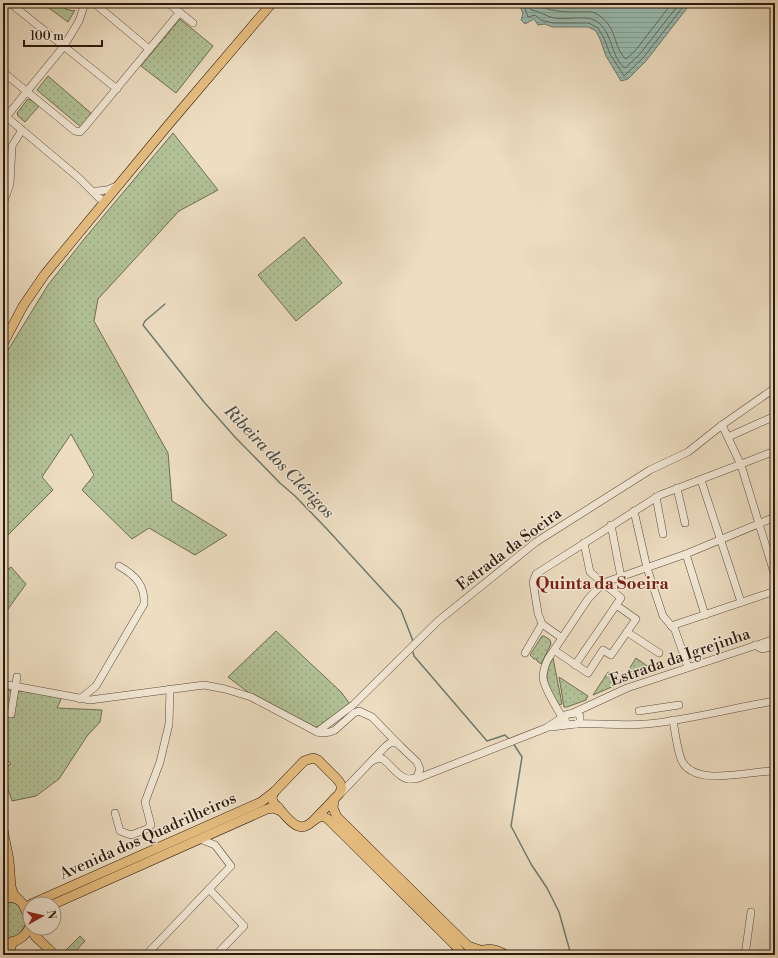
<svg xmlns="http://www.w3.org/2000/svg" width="778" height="958" viewBox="0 0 778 958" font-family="'Libre Bodoni',serif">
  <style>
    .grass { fill: url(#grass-dots); stroke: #6f6e52 }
    .park { fill: #b2c297; stroke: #6f6e52 }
    .water { fill: url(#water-rules); stroke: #6d7b70 }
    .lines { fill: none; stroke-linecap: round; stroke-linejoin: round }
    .shore { stroke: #626a60; stroke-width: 1 }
    .stream { stroke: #6d7b70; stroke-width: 1.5 }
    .minor-casing { stroke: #5c4a3b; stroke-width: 8 }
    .major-casing { stroke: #2c190e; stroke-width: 10 }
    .minor { stroke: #f3e9d7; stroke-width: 7 }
    .major { stroke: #e6be80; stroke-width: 9 }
    .labels { text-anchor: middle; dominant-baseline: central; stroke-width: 3; stroke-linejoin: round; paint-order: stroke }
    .street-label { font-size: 16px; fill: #2c190e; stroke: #f3e9d7 }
    .water-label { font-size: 17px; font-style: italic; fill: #525247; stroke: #f3e9d7 }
    .neighbourhood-label { font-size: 17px; font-weight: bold; fill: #7a1f14; stroke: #f3e9d7 }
  </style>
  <defs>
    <pattern id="grass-dots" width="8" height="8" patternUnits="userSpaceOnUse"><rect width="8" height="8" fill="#b2c297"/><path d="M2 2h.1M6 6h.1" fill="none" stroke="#99a681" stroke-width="1.8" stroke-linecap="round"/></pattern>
    <pattern id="water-rules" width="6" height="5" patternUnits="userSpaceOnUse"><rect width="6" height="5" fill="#99bcb1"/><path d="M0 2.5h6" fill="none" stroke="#84a197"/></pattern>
  </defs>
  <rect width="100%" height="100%" fill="#edddc1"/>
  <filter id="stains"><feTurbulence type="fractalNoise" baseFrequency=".005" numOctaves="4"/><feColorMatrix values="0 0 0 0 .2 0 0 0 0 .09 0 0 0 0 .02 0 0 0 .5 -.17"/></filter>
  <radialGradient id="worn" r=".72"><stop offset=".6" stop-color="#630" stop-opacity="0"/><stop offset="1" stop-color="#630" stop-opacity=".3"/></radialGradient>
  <g class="grass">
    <polygon points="180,19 213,46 176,93 141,66"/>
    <polygon points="48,76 92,114 81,127 37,90"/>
    <polygon points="28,99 31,100 39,106 25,122 18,116 17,113"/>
    <polygon points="173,133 218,190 179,211 98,299 94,321 168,453 172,501 227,535 195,555 149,528 132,539 82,490 94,475 71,434 42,477 53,490 4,539 3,537 3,365 8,350 48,285 85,238"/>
    <polygon points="304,237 342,283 296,321 258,275"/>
    <polygon points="11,567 26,584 3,616 3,573"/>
    <polygon points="276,631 341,692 350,704 318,727 315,727 253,696 228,677"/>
    <polygon points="542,636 544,636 550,640 551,644 541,664 537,661 537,659 534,659 530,655"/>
    <path d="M553,658L562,704L559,705C549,687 541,678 553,658Z"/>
    <polygon points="636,658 650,668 648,672 625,680 623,679"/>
    <polygon points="608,672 619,679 616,685 593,695"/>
    <polygon points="559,677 588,696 586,700 567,707 564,707"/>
    <polygon points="3,688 17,693 21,691 62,697 57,708 102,710 100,722 87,736 59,779 36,796 12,801 3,775 3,769 11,764 3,756"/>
    <path d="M6,902C31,901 34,939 3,939V903Z"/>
    <polygon points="80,936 85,941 72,955 66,955 63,953"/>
  </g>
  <polygon class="park" points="42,3 65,3 65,9 74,11 75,10 68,22"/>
  <polygon class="water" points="519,3 691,3 646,61 628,79 621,81 606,56 600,39 596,31 588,27 552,27 545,24 538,25 534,19 525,24 521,20 523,14"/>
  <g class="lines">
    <g class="shore">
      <polyline points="523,3 528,17 535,15 541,20 553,23 589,23 598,28 604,38 610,54 624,76 643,58 686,3"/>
      <path d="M529,3L531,10C540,11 545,16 554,18C576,21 597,9 608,36C613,46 615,61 625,68L639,55L680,3"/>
      <path d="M535,3C549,12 563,12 580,12C585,12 591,11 595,13C619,26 612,47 626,59L635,51L672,3"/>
    </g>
    <g class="stream">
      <polyline points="165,304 145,321 143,325 204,402 234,436 280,483 295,496 326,528 401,610 413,641"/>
      <polyline points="413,652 414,656 487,741 505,735 509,739"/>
      <polyline points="513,743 522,757 511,826 531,864 547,888 559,912 571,955"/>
    </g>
    <defs>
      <g id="minor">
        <polyline points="10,3 117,89"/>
        <polyline points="94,3 149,49"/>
        <polyline points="168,3 193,23"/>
        <polyline points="3,72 75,131 80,132 83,129 180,12"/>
        <polyline points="3,114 79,178 99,198 105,201"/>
        <polyline points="6,117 64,46 79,21 85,3"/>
        <polyline points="97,191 107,190 119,185"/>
        <polyline points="3,204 10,184 12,146 22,130"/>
        <polyline points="722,425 741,465 775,576"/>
        <polyline points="728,437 775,416"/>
        <polyline points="701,480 741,602"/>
        <polyline points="677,488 685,523"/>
        <polyline points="656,497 663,534"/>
        <polyline points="634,511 647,568 663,616 675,630 688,667"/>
        <polyline points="611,525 621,577"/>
        <polyline points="686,554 705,615"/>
        <polyline points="671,626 775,591"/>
        <polyline points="627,632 659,653"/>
        <polyline points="562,638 542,624 538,613 533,582 536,574 660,495 775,451"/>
        <polyline points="755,645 762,649 775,646"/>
        <polyline points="554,650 588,673 603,650 611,655 636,619 616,605"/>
        <polyline points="525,653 542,624"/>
        <polyline points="575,665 621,598 590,572 584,543"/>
        <polyline points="3,684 90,700 204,685 225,689 251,697 317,732 323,733 330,732 335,730 354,713 359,711 372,717 400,746"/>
        <path d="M80,699L96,686L144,604C145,585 135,575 119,566"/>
        <polyline points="639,711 679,705"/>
        <polyline points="573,713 627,688 775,639"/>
        <polyline points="11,714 17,677"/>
        <path d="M564,720C559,712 544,687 543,678C543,671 545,665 548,659L588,599L603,583L686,554L775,517"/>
        <path d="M673,720C675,732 677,748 681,759C693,789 751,770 775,771"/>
        <path d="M576,724C599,723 622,726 646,724C689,720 732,708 775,701"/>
        <polyline points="551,727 576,724 580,722 580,716 577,713 568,714 564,718 565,722 568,724"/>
        <polyline points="317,732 353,705 438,621 536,542 650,470 688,452 722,425 775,388"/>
        <path d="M372,761L379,758L383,759C393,767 403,785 417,777L420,769L417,762L397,743H390L386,746"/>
        <polyline points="408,779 416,779 546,728 566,715"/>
        <polyline points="341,793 384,748"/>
        <polyline points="115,813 120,831 131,835 147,829 151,825 145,802 160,762 169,724 170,689"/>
        <polyline points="209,889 244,926 216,955"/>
        <polyline points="146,955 231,866 215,845 200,839"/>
        <polyline points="745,955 751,912"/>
      </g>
      <g id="major">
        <polyline points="3,344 23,306 45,274 169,124 272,3"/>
        <polyline points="334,799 333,808 337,817 468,946 480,950"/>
        <path d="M314,820L339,794L342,788L340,783L337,779L318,760L313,758L304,761L275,791C270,798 272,802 278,807C283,813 290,823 298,826C311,831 315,810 328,819L454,944L463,955"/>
        <polyline points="3,830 9,860 11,887 14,895 23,904 30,920"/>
        <polyline points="3,899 12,897 19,900"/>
        <polyline points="31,904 261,802 274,792"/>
        <polyline points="54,904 267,809 273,808 281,811"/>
        <polyline points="31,928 35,936 55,955"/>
        <path d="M3,944C14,944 26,937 30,926"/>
        <polyline points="8,955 13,941"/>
        <path d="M473,955C484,947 494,947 506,955"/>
      </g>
    </defs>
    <use href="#minor" class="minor-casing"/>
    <use href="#major" class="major-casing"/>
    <use href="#minor" class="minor"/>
    <use href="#major" class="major"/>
  </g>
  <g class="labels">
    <g class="street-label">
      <text transform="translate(509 549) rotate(-37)">Estrada da Soeira</text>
      <text transform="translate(680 657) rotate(-19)">Estrada da Igrejinha</text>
      <text transform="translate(148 836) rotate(-24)">Avenida dos Quadrilheiros</text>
    </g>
    <g class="water-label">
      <text transform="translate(279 462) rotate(46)">Ribeira dos Clérigos</text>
    </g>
    <g class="neighbourhood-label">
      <text x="602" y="584">Quinta da Soeira</text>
    </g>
  </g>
  <rect width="778" height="958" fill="none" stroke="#edddc1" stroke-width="16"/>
  <rect x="4" y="4" width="770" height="950" fill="none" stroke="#2c190e" stroke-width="2"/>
  <rect x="8" y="8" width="762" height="942" fill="none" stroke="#2c190e"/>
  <g transform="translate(42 916) rotate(82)"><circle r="19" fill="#f3e9d7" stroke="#a39687"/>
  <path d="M0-3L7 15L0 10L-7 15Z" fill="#8f2418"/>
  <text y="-6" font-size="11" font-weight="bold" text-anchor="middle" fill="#2c190e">N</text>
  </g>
  <path d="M24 40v6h78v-6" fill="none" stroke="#2c190e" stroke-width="2"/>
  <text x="30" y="40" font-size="12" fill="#2c190e" stroke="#f3e9d7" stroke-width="3" paint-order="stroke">100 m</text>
  <rect width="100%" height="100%" filter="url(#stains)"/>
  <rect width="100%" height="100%" fill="url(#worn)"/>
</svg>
